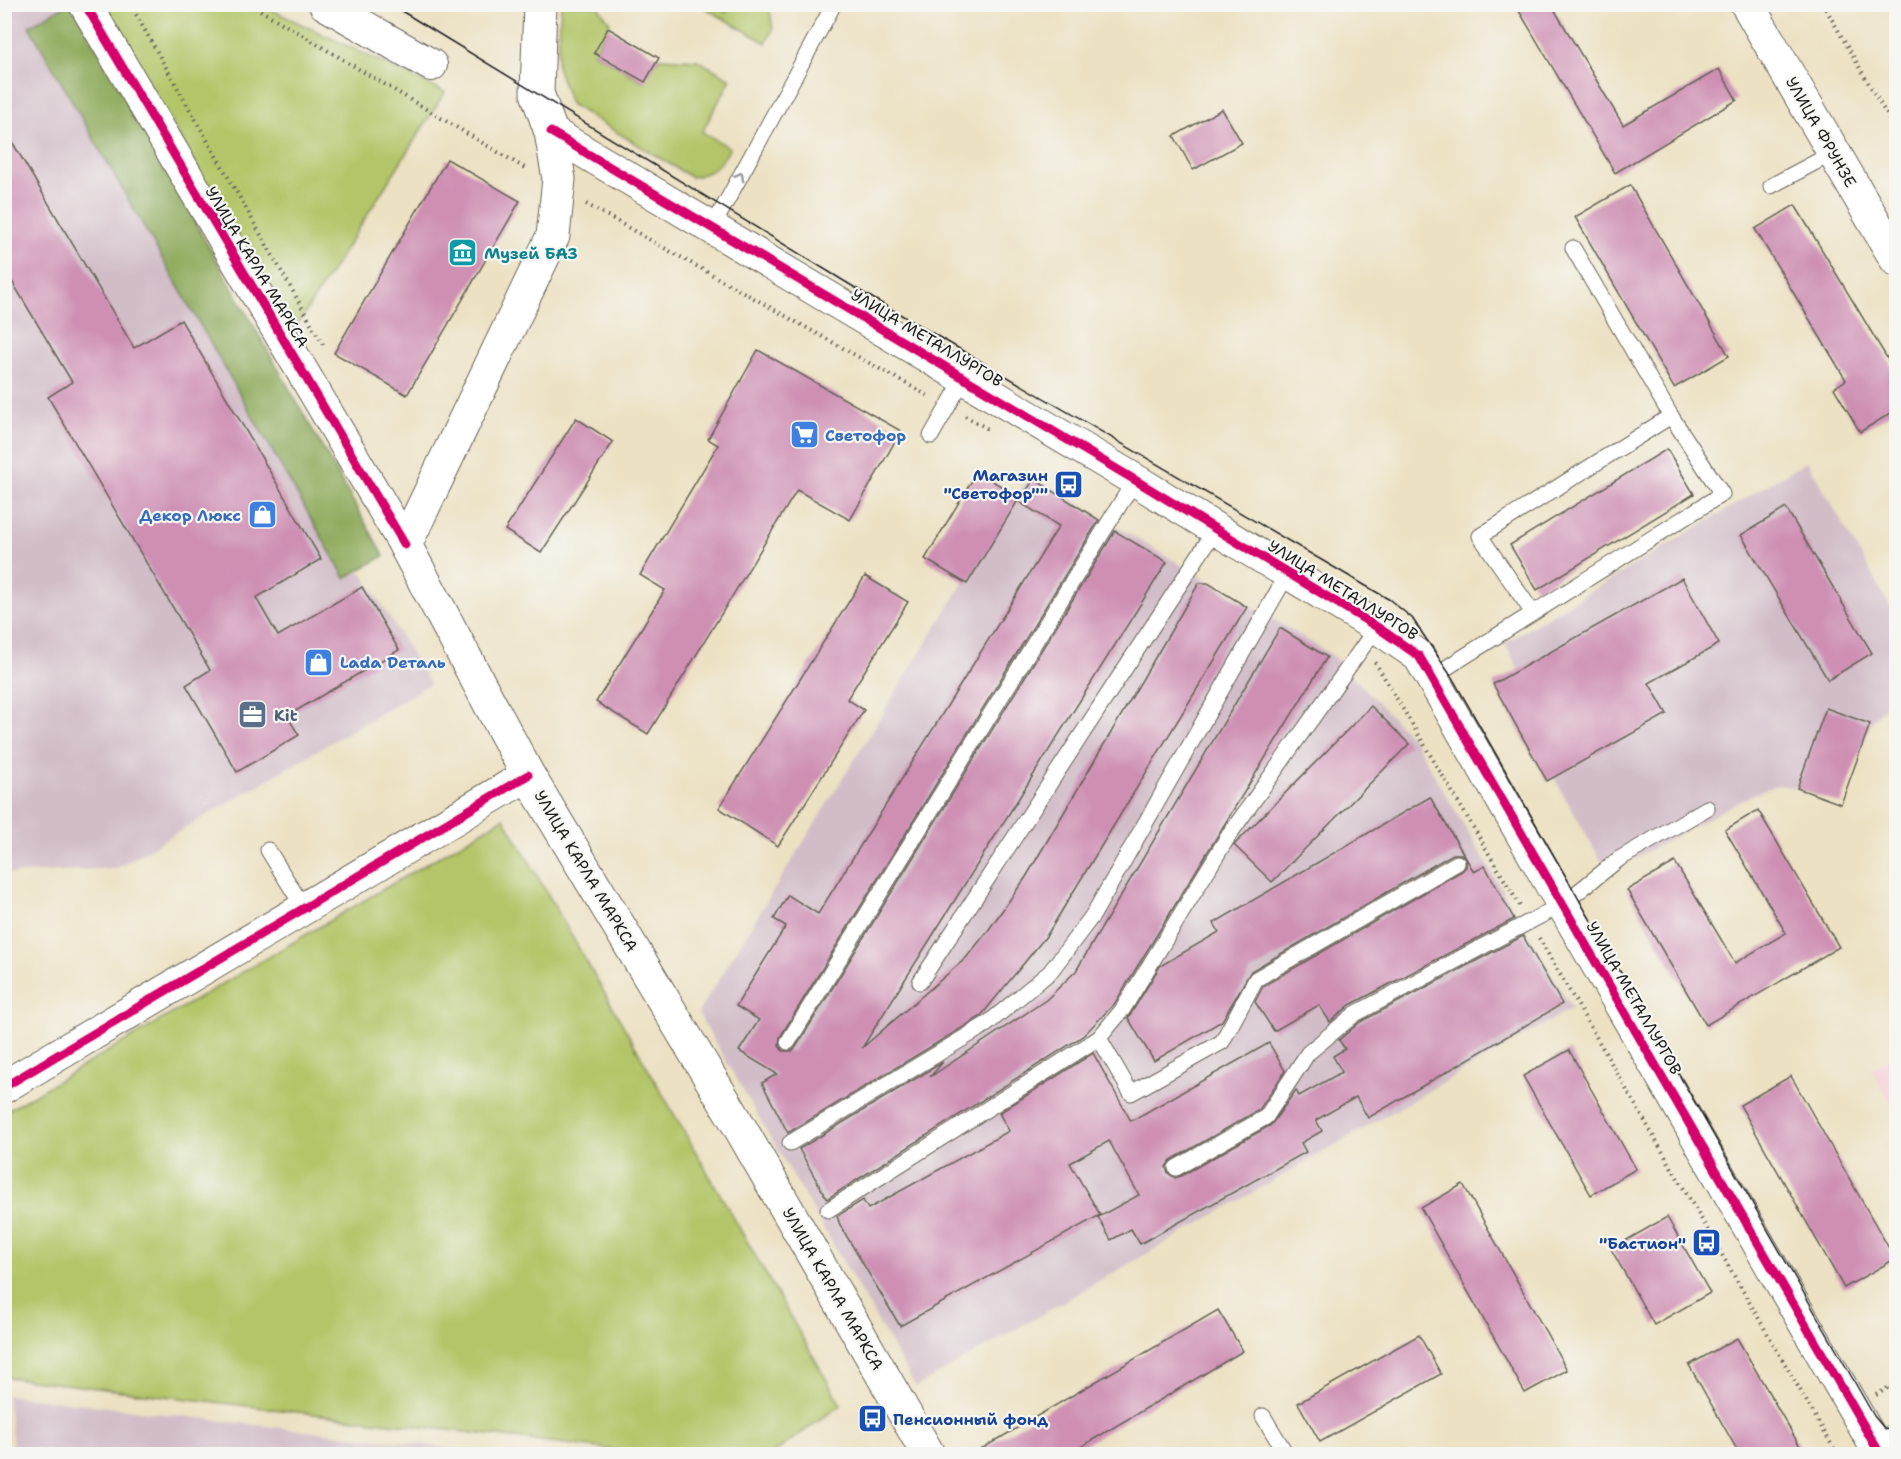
<svg xmlns="http://www.w3.org/2000/svg" width="1901" height="1459" viewBox="0 0 1901 1459" font-family="'Shantell Sans',sans-serif">
  <style>
    .built { fill: #f6cfd5 }
    .industrial { fill: #d1bdc8 }
    .green { fill: #b3c568; stroke: #687042; stroke-width: 1.5 }
    .forest { fill: #8eaa5c; stroke: #55633c; stroke-width: 1.5 }
    .building { fill: #ce8fb3 }
    .lines { fill: none; stroke-linecap: round; stroke-linejoin: round }
    .service-casing { stroke: #656156; stroke-width: 17 }
    .minor-casing { stroke: #656156; stroke-width: 34 }
    .tertiary-casing { stroke: #656156; stroke-width: 35 }
    .secondary-casing { stroke: #656156; stroke-width: 35 }
    .path { stroke: #656156; stroke-width: 4; stroke-dasharray: 1.5 4.5; stroke-linecap: butt }
    .service { stroke: #fff; stroke-width: 15 }
    .minor { stroke: #fff; stroke-width: 32 }
    .tertiary { stroke: #fff; stroke-width: 33 }
    .secondary { stroke: #fff; stroke-width: 33 }
    .tram { stroke: #1c1c1c; stroke-width: 1.5 }
    .cycleway-casing { stroke: #f6f6f2; stroke-width: 13 }
    .cycleway { stroke: #d6006c; stroke-width: 9 }
    .oneway { stroke: #999 }
    .labels { text-anchor: middle; dominant-baseline: central; stroke-width: 4.5; stroke-linejoin: round; paint-order: stroke }
    .street-label { font-size: 16px; fill: #1c1c1c; stroke: #f6f6f2 }
    .culture-label { font-size: 16px; font-weight: bold; fill: #0d838f; stroke: #f6f6f2; text-anchor: start }
    .shop-label { font-size: 16px; font-weight: bold; fill: #366cbe; stroke: #f6f6f2; text-anchor: start }
    .transit-label { font-size: 16px; font-weight: bold; fill: #164399; stroke: #f6f6f2; text-anchor: end }
    .service-label { font-size: 16px; font-weight: bold; fill: #4e5e75; stroke: #f6f6f2; text-anchor: start }
  </style>
  <rect width="100%" height="100%" fill="#f6f6f2"/>
  <filter id="ink" filterUnits="userSpaceOnUse"><feTurbulence type="fractalNoise" baseFrequency=".0167" numOctaves="2"/><feDisplacementMap in="SourceGraphic" scale="12" xChannelSelector="R" yChannelSelector="G"/><feConvolveMatrix kernelMatrix="1 2 1 2 8 2 1 2 1" color-interpolation-filters="sRGB"/></filter>
  <filter id="wash" filterUnits="userSpaceOnUse"><feTurbulence type="fractalNoise" baseFrequency=".008" numOctaves="4" result="noise"/><feDisplacementMap in="SourceGraphic" scale="24" xChannelSelector="R" yChannelSelector="G"/><feGaussianBlur stdDeviation="1.35" result="paint"/><feColorMatrix in="noise" values="0 0 0 0 0 0 0 0 0 0 0 0 0 0 0 0 0 1.4 0 .05"/><feComposite in="paint" operator="in"/></filter>
  <g filter="url(#wash)">
    <rect width="100%" height="100%" fill="#ece1c2"/>
    <polygon class="built" points="1896,1055 1896,1113 1871,1069"/>
    <g class="industrial">
      <polygon points="5,5 66,5 30,26 345,578 361,571 430,684 117,868 5,874"/>
      <polygon points="1807,461 1896,617 1896,691 1870,724 1841,804 1797,788 1778,785 1749,796 1608,873 1554,778 1547,781 1493,684 1519,670 1505,643"/>
      <polygon points="1030,475 1331,654 1413,739 1572,1008 916,1387 698,1013"/>
      <polygon points="7,1395 482,1452 484,1454 14,1454"/>
    </g>
    <g class="green">
      <polygon points="105,5 261,5 445,92 291,335"/>
      <path d="M561,5H597L610,23L594,53L644,82L659,58L697,60L731,79L702,132L730,148C720,166 712,174 691,177L570,104L557,66Z"/>
      <polygon points="700,5 712,5 726,13 731,5 769,5 773,29 766,43"/>
      <polygon points="504,818 841,1405 772,1454 649,1454 5,1377 5,1112"/>
    </g>
    <polygon class="forest" points="66,5 72,5 384,556 345,578 29,26"/>
    <g id="blocks">
      <g class="building">
        <polygon points="1515,4 1551,4 1623,125 1719,69 1737,100 1615,173"/>
        <polygon points="608,28 659,58 645,82 594,53"/>
        <polygon points="1222,109 1242,143 1193,170 1174,136"/>
        <polygon points="4,128 134,348 181,320 321,559 256,598 278,636 362,587 399,650 287,716 299,735 237,772 186,685 210,670 48,397 72,382 4,268"/>
        <polygon points="447,159 520,201 407,395 334,353"/>
        <polygon points="1630,185 1729,356 1674,388 1575,217"/>
        <polygon points="1795,205 1896,373 1896,410 1860,432 1834,388 1846,380 1755,229"/>
        <polygon points="758,350 901,431 850,520 797,490 648,734 596,702 665,590 640,575 718,445 708,439"/>
        <polygon points="576,418 613,442 541,553 505,530"/>
        <polygon points="1667,449 1694,494 1537,590 1510,545"/>
        <polygon points="977,472 1020,497 967,584 925,559"/>
        <polygon points="1034,479 1099,520 780,1037 779,1046 783,1051 792,1051 796,1047 1115,531 1167,562 862,1048 966,958 987,932 1026,877 1199,583 1208,583 1247,607 1047,935 980,1017 788,1133 762,1083 777,1074 739,1051 759,1020 736,1006 786,926 774,919 788,895 818,914 1059,526 1019,502"/>
        <polygon points="1786,508 1872,653 1828,680 1741,535"/>
        <polygon points="865,576 908,602 847,699 864,710 778,846 719,808"/>
        <polygon points="1682,578 1719,644 1649,683 1667,714 1547,781 1493,684"/>
        <polygon points="1280,628 1327,657 1115,1003 1083,1036 827,1199 799,1149 943,1062 930,1077 1046,1000 1076,971"/>
        <polygon points="1371,706 1409,744 1272,882 1234,845"/>
        <polygon points="1826,708 1870,724 1841,804 1797,788"/>
        <polygon points="1430,797 1474,872 1485,866 1514,919 1350,1005 1330,1022 1319,1005 1274,1031 1255,1002 1263,986 1462,871 1466,867 1466,859 1461,854 1453,854 1251,971 1222,1021 1154,1061 1128,1018 1160,966 1219,932 1214,923"/>
        <polygon points="1758,810 1839,947 1706,1025 1627,890 1675,862 1735,963 1786,933 1725,830"/>
        <polygon points="1523,936 1562,1004 1368,1118 1356,1097 1316,1120 1322,1131 1301,1143 1306,1152 1140,1244 1131,1229 1111,1240 1098,1217 1139,1195 1109,1141 1070,1163 1100,1215 900,1326 840,1225 837,1216 863,1200 868,1209 1009,1131 999,1113 1093,1053 1131,1121 1269,1043 1285,1071 1259,1110 1171,1160 1166,1167 1168,1173 1175,1178 1181,1176 1271,1125 1296,1090 1299,1096 1342,1072 1333,1056 1345,1049 1339,1040 1360,1022"/>
        <polygon points="1569,1050 1636,1169 1591,1195 1523,1076"/>
        <polygon points="1791,1076 1895,1259 1844,1288 1740,1105"/>
        <polygon points="1463,1184 1567,1370 1525,1393 1421,1208"/>
        <polygon points="1667,1217 1710,1293 1654,1325 1611,1249"/>
        <polygon points="1218,1310 1243,1351 1067,1455 971,1455"/>
        <polygon points="1419,1335 1441,1374 1320,1442 1298,1403"/>
        <polygon points="1737,1338 1805,1455 1740,1455 1689,1365"/>
      </g>
    </g>
  </g>
  <g filter="url(#ink)">
    <use href="#blocks" fill-opacity="0" stroke="#656156" stroke-width="1.5"/>
    <g class="lines">
      <defs>
        <g id="service">
          <polyline points="1771,186 1833,153"/>
          <polyline points="712,228 834,4"/>
          <polyline points="1573,248 1671,416"/>
          <polyline points="931,436 964,378"/>
          <polyline points="1432,677 1446,668 1722,494 1671,416 1480,536 1533,613"/>
          <polyline points="268,850 305,910"/>
          <polyline points="920,982 1216,529"/>
          <polyline points="1099,1038 1131,1093 1222,1042 1256,979 1457,863"/>
          <polyline points="788,1042 1135,480"/>
          <polyline points="790,1143 987,1024 1050,972 1093,915 1288,573"/>
          <polyline points="1176,1168 1266,1117 1308,1053 1355,1014 1563,904 1619,859 1707,808"/>
          <polyline points="828,1210 1099,1038 1123,1009 1229,835 1377,627"/>
          <polyline points="1263,1416 1286,1454"/>
        </g>
        <g id="minor">
          <polyline points="85,4 405,545"/>
          <polyline points="325,4 431,65"/>
          <polyline points="551,132 1135,480 1377,627 1419,656 1880,1454"/>
          <polyline points="4,1087 528,775"/>
        </g>
        <g id="tertiary">
          <polyline points="1747,4 1896,259"/>
          <polyline points="1886,1454 1896,1440"/>
        </g>
        <polyline id="secondary" points="540,4 537,93 551,132 559,179 553,236 405,545 528,775 735,1119 928,1454"/>
      </defs>
      <use href="#service" class="service-casing"/>
      <use href="#minor" class="minor-casing"/>
      <use href="#tertiary" class="tertiary-casing"/>
      <use href="#secondary" class="secondary-casing"/>
      <g class="path">
        <polyline points="130,4 325,348"/>
        <polyline points="250,4 528,170"/>
        <polyline points="1823,4 1896,131"/>
        <polyline points="586,204 930,397"/>
        <polyline points="965,416 990,430"/>
        <polyline points="1375,662 1520,906"/>
        <polyline points="1539,938 1837,1454"/>
        <polyline points="1890,1387 1896,1398"/>
        <polyline points="1876,1395 1896,1383"/>
      </g>
      <use href="#service" class="service"/>
      <use href="#minor" class="minor"/>
      <use href="#tertiary" class="tertiary"/>
      <use href="#secondary" class="secondary"/>
      <polyline class="tram" points="390,4 862,292 1390,600 1412,618 1453,679 1874,1416 1884,1428 1896,1434"/>
      <defs>
        <g id="cycleway">
          <polyline points="85,4 405,545"/>
          <polyline points="551,132 1135,480 1377,627 1419,656 1880,1454"/>
          <polyline points="4,1087 528,775"/>
        </g>
      </defs>
      <use href="#cycleway" class="cycleway-casing"/>
      <use href="#cycleway" class="cycleway"/>
    </g>
    <defs><path id="oneway-chevron" d="M-2-3.5L2.5 0L-2 3.5" fill="none" stroke-width="1.6" stroke-linecap="round" stroke-linejoin="round" transform="scale(1.5)"/></defs>
    <use class="oneway" href="#oneway-chevron" transform="translate(740 176) rotate(-61)"/>
  </g>
  <defs>
    <symbol id="museum-square" viewBox="-11 -11 22 22"><rect x="-9" y="-9" width="18" height="18" rx="4" fill="#0f9aa8" stroke="#f6f6f2"/><path d="M0-6L6-3V-2H-6V-3ZM-5-1h2V3h-2ZM-1-1h2V3h-2ZM3-1h2V3H3ZM-6 4H6V6H-6Z" fill="#fff"/></symbol>
    <symbol id="supermarket-square" viewBox="-11 -11 22 22"><rect x="-9" y="-9" width="18" height="18" rx="4" fill="#3f7fe0" stroke="#f6f6f2"/><path d="M-6-5.5h2.5l.6 2H6L4.5 2H-2.5L-4.4-4H-6ZM-1.5 3.2a1.3 1.3 0 1 0 .1 0ZM3 3.2a1.3 1.3 0 1 0 .1 0Z" fill="#fff"/></symbol>
    <symbol id="bus-square" viewBox="-11 -11 22 22"><rect x="-9" y="-9" width="18" height="18" rx="4" fill="#1a4fb4" stroke="#f6f6f2"/><path d="M-5-6H5V4H4V6H2V4H-2V6H-4V4H-5ZM-3.5-4V0h7V-4ZM-3.5 1.2v1.5H-2V1.2ZM2 1.2v1.5H3.5V1.2Z" fill="#fff"/></symbol>
    <symbol id="shop-square" viewBox="-11 -11 22 22"><rect x="-9" y="-9" width="18" height="18" rx="4" fill="#3f7fe0" stroke="#f6f6f2"/><path d="M-5-2.5h2.3a2.7 3.5 0 0 1 5.4 0H5L5.5 6h-11ZM-1.5-2.5h3a1.5 2.3 0 0 0-3 0Z" fill="#fff"/></symbol>
    <symbol id="office-square" viewBox="-11 -11 22 22"><rect x="-9" y="-9" width="18" height="18" rx="4" fill="#5c6f8a" stroke="#f6f6f2"/><path d="M-6-3h4V-5.5h4V-3h4V5H-6ZM-1-4.5V-3h2v-1.5ZM-6 0V1H6V0Z" fill="#fff"/></symbol>
  </defs>
  <g fill-rule="evenodd">
    <use href="#museum-square" x="446" y="236" width="33" height="33"/>
    <use href="#supermarket-square" x="788" y="418" width="33" height="33"/>
    <use href="#bus-square" x="1052" y="468" width="33" height="33"/>
    <use href="#shop-square" x="246" y="498" width="33" height="33"/>
    <use href="#shop-square" x="302" y="646" width="33" height="33"/>
    <use href="#office-square" x="236" y="698" width="33" height="33"/>
    <use href="#bus-square" x="1690" y="1226" width="33" height="33"/>
    <use href="#bus-square" x="856" y="1402" width="33" height="33"/>
  </g>
  <g class="labels">
    <g class="street-label">
      <text transform="translate(1821 132) rotate(60)">УЛИЦА ФРУНЗЕ</text>
      <text transform="translate(257 267) rotate(59)">УЛИЦА КАРЛА МАРКСА</text>
      <text transform="translate(927 338) rotate(31)">УЛИЦА МЕТАЛЛУРГОВ</text>
      <text transform="translate(1343 590) rotate(32)">УЛИЦА МЕТАЛЛУРГОВ</text>
      <text transform="translate(586 871) rotate(59)">УЛИЦА КАРЛА МАРКСА</text>
      <text transform="translate(1634 998) rotate(60)">УЛИЦА МЕТАЛЛУРГОВ</text>
      <text transform="translate(833 1289) rotate(60)">УЛИЦА КАРЛА МАРКСА</text>
    </g>
    <g class="culture-label">
      <text x="484" y="253">Музей БАЗ</text>
    </g>
    <g class="shop-label">
      <text x="825" y="435">Светофор</text>
      <text x="241" y="515" text-anchor="end">Декор Люкс</text>
      <text x="340" y="662">Lada Dеталь</text>
    </g>
    <g class="transit-label">
      <text x="1048" y="475">Магазин<tspan x="1048" dy="18">"Светофор""</tspan></text>
      <text x="1686" y="1243">"Бастион"</text>
      <text x="893" y="1419" text-anchor="start">Пенсионный фонд</text>
    </g>
    <g class="service-label">
      <text x="274" y="715">Kit</text>
    </g>
  </g>
  <rect width="1901" height="1459" fill="none" stroke="#f6f6f2" stroke-width="24"/>
</svg>
